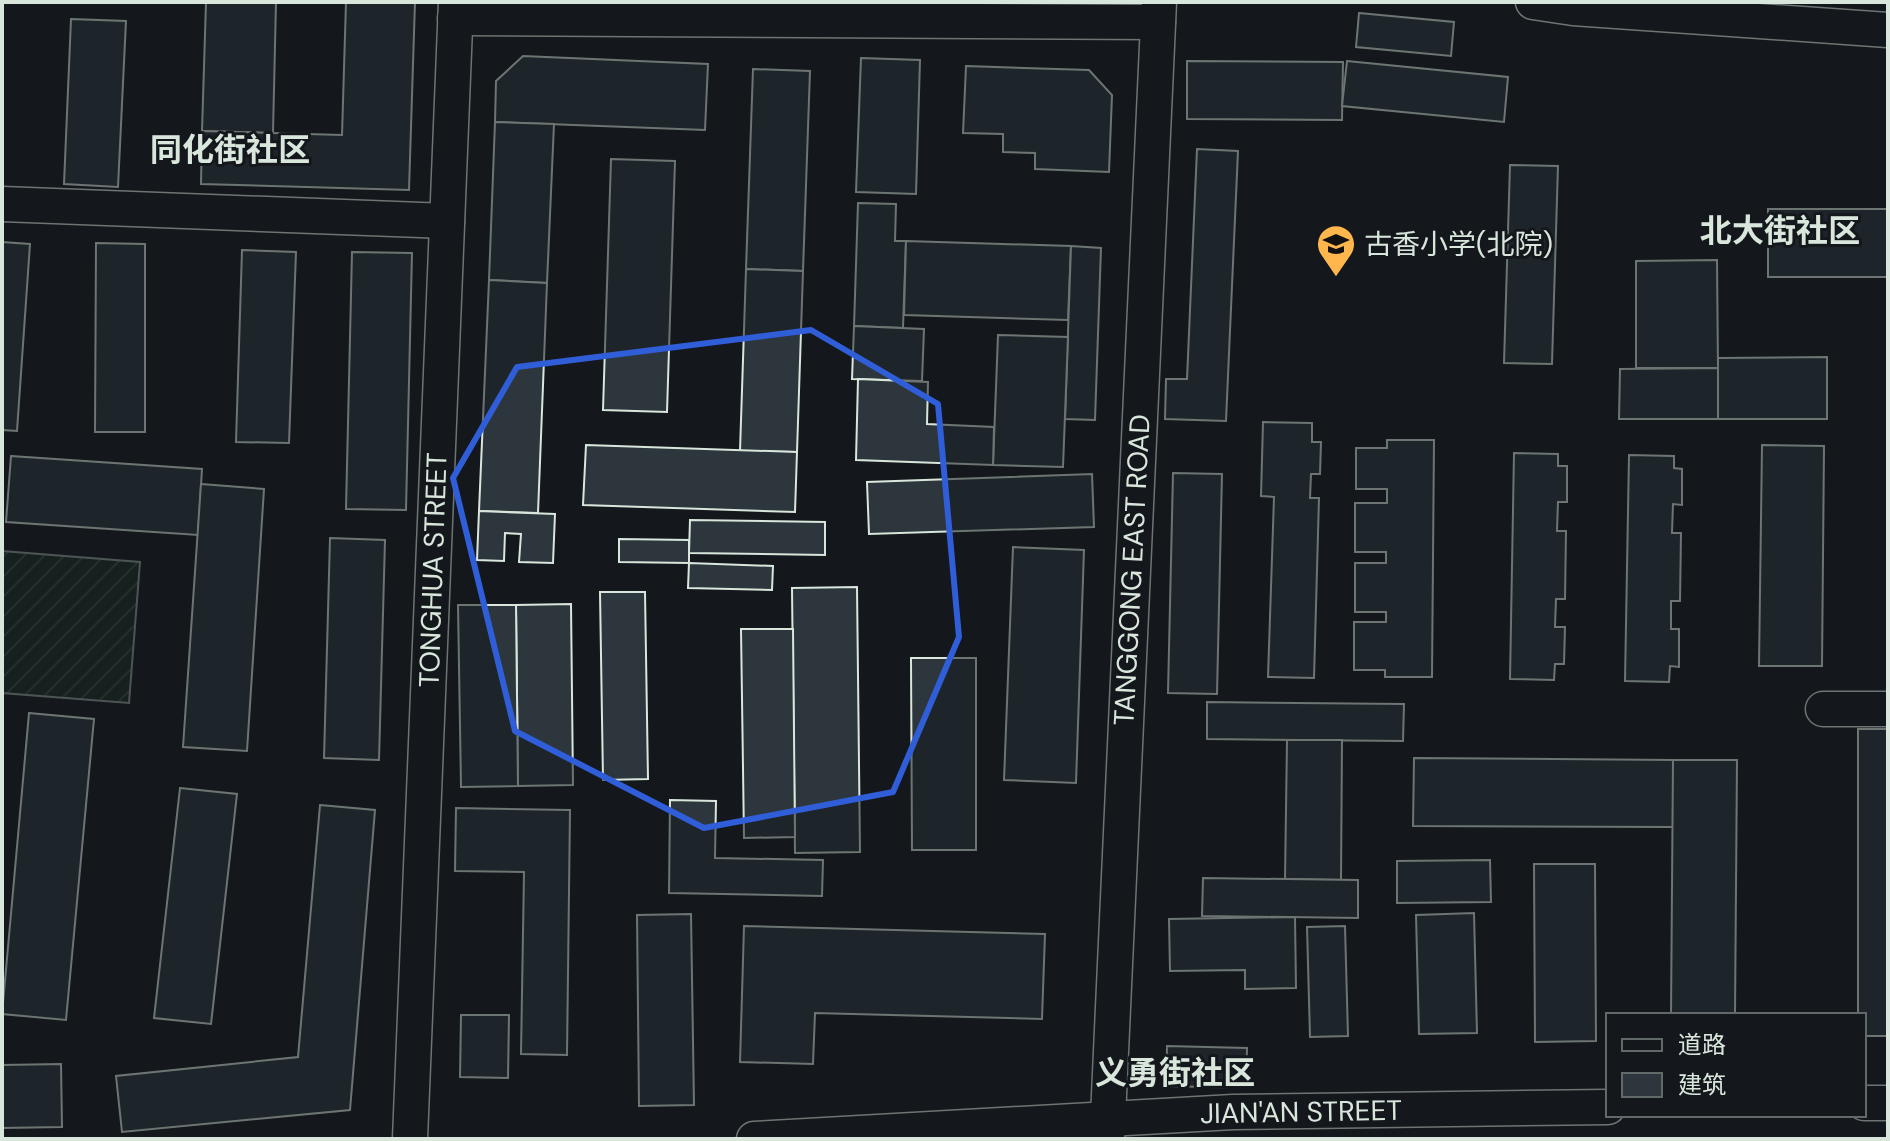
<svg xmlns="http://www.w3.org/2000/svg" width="1890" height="1141" viewBox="0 0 1890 1141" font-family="'DM Sans','Noto Sans SC',sans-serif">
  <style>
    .garden { fill: url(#garden-furrows); stroke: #939e99; stroke-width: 2 }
    .building { fill: #2c363c; stroke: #d8e6dc; stroke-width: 2 }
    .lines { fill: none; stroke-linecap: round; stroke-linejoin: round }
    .minor-casing { stroke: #d8e6dc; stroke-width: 37 }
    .minor { stroke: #14181c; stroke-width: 34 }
    .marked { fill: none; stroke: #305dd8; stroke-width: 6; stroke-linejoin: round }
    .labels { text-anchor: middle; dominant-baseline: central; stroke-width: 6; stroke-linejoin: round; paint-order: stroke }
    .poi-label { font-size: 28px; fill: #d8e6dc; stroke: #14181c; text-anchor: start }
    .street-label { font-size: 28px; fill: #d8e6dc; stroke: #14181c }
    .quarter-label { font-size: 32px; font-weight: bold; fill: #d8e6dc; stroke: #14181c }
  </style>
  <defs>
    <pattern id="garden-furrows" width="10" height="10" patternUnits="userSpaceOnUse" patternTransform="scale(2)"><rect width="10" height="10" fill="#1a2d24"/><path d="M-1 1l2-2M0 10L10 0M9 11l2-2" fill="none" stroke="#3b4b43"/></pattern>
  </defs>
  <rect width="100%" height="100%" fill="#14181c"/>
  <polygon class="garden" points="2,551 140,562 129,703 2,693"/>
  <g class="building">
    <polygon points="206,2 276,2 273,133 202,131"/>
    <polygon points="346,2 415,2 409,190 201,184 202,131 342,135"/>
    <polygon points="1359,13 1454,22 1451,56 1356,47"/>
    <polygon points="71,19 126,21 118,187 64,184"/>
    <polygon points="523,56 708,64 705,130 495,122 496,81"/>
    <polygon points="861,58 920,60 916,194 856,192"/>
    <polygon points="1187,61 1343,62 1342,120 1187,119"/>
    <polygon points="1347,61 1508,77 1504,122 1342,106"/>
    <polygon points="966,66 1089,70 1112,95 1109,172 1035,169 1035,153 1003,152 1003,134 963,133"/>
    <polygon points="753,69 810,71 803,271 746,269"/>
    <polygon points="495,122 554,124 547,283 489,280"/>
    <polygon points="1197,149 1238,151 1226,421 1165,419 1166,379 1187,379"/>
    <polygon points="611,159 675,161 667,412 603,410"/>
    <polygon points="1510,165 1558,166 1552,364 1504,363"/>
    <polygon points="858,203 896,204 895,241 906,241 903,328 854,326"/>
    <rect x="1768" y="209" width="120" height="68"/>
    <polygon points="906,241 1071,246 1068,320 904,315"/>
    <polygon points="2,242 30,244 17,431 2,430"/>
    <polygon points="96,243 145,244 145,432 95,432"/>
    <polygon points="1071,246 1101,248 1095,420 1065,419"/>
    <polygon points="242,250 296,252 289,443 236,442"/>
    <polygon points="352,252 412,253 406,510 346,509"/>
    <polygon points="1717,260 1718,368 1636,368 1636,261"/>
    <polygon points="746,269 803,271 797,452 740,451"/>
    <polygon points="489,280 547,283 538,513 479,511"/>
    <polygon points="854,326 924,329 922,381 852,379"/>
    <polygon points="998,335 1068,337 1063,467 993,465"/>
    <polygon points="1827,357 1827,419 1718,419 1718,358"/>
    <polygon points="1718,368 1718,419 1619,419 1620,369"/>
    <polygon points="858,379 928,382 927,424 994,427 993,465 856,460"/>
    <polygon points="1263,422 1312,423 1312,442 1321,442 1320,474 1311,474 1310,498 1319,498 1314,678 1268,677 1274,497 1261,496"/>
    <polygon points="1387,440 1434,440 1432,677 1385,677 1385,670 1354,670 1354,622 1386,622 1386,612 1355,612 1355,563 1386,563 1386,552 1355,552 1355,503 1387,503 1387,489 1356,489 1356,448 1387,448"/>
    <polygon points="586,445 797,452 795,512 583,505"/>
    <polygon points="1762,445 1824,446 1822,666 1759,666"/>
    <polygon points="1514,453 1558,454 1558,466 1567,466 1567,502 1558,502 1557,531 1566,531 1565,599 1556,599 1555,627 1565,627 1564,664 1555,664 1554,680 1510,679"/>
    <polygon points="1629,455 1674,456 1674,468 1682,469 1682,505 1673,504 1672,533 1681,533 1680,601 1671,601 1671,629 1679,629 1679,667 1670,666 1669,682 1625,681"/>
    <polygon points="11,456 202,469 198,535 6,522"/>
    <polygon points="1173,473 1222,474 1217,694 1168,693"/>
    <polygon points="1092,474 1094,527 869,534 867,482"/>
    <polygon points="201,484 264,489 247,751 183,747"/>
    <polygon points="479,511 555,514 553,563 519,562 521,534 505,533 504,561 477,560"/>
    <polygon points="690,520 825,522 825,555 689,553"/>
    <polygon points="330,538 385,540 379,760 324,758"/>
    <polygon points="619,539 689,540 689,563 619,562"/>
    <polygon points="1013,547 1084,550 1076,783 1004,780"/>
    <polygon points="689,563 773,566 772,590 688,588"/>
    <polygon points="857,587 860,852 795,853 792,588"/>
    <polygon points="600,592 645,592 648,779 603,780"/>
    <polygon points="571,604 573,785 518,786 516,605"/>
    <polygon points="458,605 516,605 518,786 461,787"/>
    <polygon points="741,629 793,629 795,837 744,838"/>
    <polygon points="911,658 976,658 976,850 912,850"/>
    <polygon points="1207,702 1404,704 1403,741 1207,739"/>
    <polygon points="29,713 94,719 66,1020 2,1014"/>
    <polygon points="1858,729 1888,729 1888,1036 1864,1036 1864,1015 1858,1015"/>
    <polygon points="1287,740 1342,740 1341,880 1285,879"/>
    <polygon points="1414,758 1673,760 1673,827 1413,826"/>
    <polygon points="1673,760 1737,760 1735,1015 1671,1015"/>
    <polygon points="180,788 237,794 211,1024 154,1018"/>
    <polygon points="670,800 716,801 715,858 823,860 822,896 669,893"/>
    <polygon points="320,805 375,810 350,1110 122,1132 116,1076 298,1057"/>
    <polygon points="456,808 570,810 567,1055 521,1054 524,872 455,871"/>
    <polygon points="1490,860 1491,902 1397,903 1397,861"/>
    <polygon points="1534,864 1595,864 1596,1041 1535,1042"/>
    <polygon points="1203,878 1358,880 1358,918 1202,916"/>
    <polygon points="1474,913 1477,1033 1419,1034 1416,915"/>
    <polygon points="691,914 694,1105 639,1106 637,915"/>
    <polygon points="1295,917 1296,988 1245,989 1245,970 1170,971 1169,919"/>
    <polygon points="744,926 1045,934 1042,1019 815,1013 813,1064 740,1062"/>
    <polygon points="1345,926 1348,1036 1310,1037 1307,927"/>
    <polygon points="461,1015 509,1015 508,1078 460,1077"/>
    <polygon points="1167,1046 1247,1048 1246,1088 1166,1086"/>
    <polygon points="61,1064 62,1127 2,1128 2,1065"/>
  </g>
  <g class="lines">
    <defs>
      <g id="minor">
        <polyline points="1533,2 1573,8 1888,30"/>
        <polyline points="455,18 1158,22"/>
        <polyline points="2,204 447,221"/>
        <polyline points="1823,709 1888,709"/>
        <polyline points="1864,1103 1888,1103"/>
        <polyline points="410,1139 456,2"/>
        <polyline points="754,1139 1233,1112 1608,1107"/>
        <polyline points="1107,1139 1159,2"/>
      </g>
    </defs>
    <use href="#minor" class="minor-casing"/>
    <use href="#minor" class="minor"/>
  </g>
  <path d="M0 0H1890V1141H0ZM811,330L938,404L959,637L893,792L704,828L515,731L453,478L517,367Z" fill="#14181c" fill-opacity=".55" fill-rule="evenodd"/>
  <path class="marked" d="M811,330L938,404L959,637L893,792L704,828L515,731L453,478L517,367Z"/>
  <defs>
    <symbol id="school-pin" viewBox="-11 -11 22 30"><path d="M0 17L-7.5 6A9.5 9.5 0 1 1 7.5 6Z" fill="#ffb74d" stroke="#14181c"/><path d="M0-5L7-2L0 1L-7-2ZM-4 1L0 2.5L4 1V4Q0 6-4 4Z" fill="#111"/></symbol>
  </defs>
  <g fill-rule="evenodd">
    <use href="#school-pin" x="1314" y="222" width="44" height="60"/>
  </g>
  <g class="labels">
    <g class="poi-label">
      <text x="1364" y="244">古香小学(北院)</text>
    </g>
    <g class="street-label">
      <text transform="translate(433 570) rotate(-88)">TONGHUA STREET</text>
      <text transform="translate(1132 570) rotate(-87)">TANGGONG EAST ROAD</text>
      <text transform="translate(1301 1112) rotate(-1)">JIAN'AN STREET</text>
    </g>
    <g class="quarter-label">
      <text x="230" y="150">同化街社区</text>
      <text x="1780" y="231">北大街社区</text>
      <text x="1175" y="1073">义勇街社区</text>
    </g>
  </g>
  <rect width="1890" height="1141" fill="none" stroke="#d8e6dc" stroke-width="8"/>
  <rect x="1606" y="1013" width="260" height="104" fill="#14181c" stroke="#626a69" stroke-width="2"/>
  <rect x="1622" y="1039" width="40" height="12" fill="#14181c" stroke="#626a69" stroke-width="2"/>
  <text x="1678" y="1053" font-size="24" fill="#d8e6dc">道路</text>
  <rect x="1622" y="1073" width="40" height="24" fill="#2c363c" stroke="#626a69" stroke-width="2"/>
  <text x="1678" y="1093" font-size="24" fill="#d8e6dc">建筑</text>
</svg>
